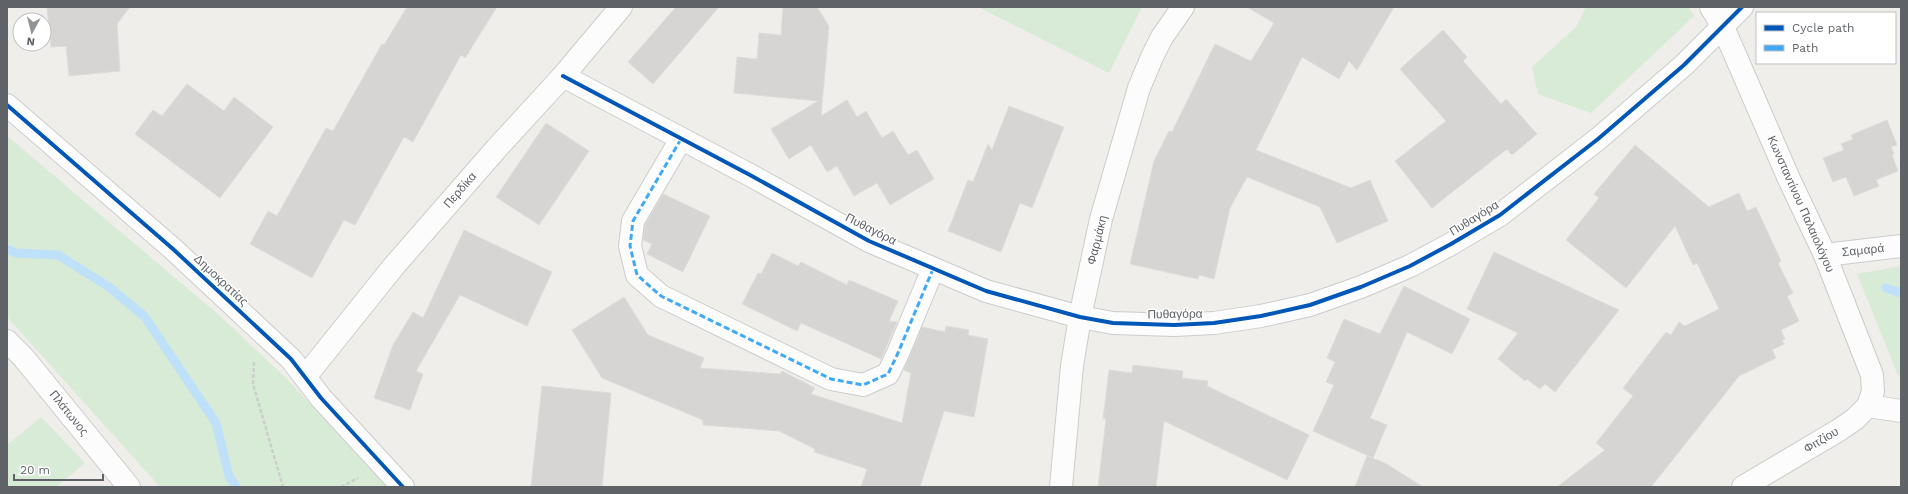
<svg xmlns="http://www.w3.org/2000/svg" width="1908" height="494" viewBox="0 0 1908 494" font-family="'Work Sans',sans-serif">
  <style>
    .green { fill: #d8ebd6 }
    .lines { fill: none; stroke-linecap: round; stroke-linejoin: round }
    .stream { stroke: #bfe0f9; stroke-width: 9 }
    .building { fill: #d6d5d3; stroke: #deddd9 }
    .street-casing { stroke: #cbcccc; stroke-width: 24 }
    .secondary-casing { stroke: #cacacb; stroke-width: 24 }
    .path { stroke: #cacfcc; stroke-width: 2.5; stroke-dasharray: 4 2; stroke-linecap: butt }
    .street { stroke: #fdfcfc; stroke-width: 22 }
    .secondary { stroke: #fdfcfc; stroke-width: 22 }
    .quiet { stroke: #3fa9f5; stroke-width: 3; stroke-dasharray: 6 3; stroke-linecap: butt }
    .cycleway-casing { stroke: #fff; stroke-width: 6 }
    .cycleway { stroke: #0057b8; stroke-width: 4 }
    .labels { text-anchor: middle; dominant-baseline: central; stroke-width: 3; stroke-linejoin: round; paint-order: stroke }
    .street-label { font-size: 12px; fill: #5f6368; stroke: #fff }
  </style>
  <rect width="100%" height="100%" fill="#efeeea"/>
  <g class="green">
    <polygon points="978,7 1142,7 1109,73"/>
    <polygon points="1586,7 1688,7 1694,16 1591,113 1538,94 1532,67 1576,27"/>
    <polygon points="7,136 219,315 285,377 387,487 160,487 7,317"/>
    <polygon points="1901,266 1901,376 1897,373 1857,274"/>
    <polygon points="41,417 85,463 56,487 7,487 7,445"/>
  </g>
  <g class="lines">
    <g class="stream">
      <polyline points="7,249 16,253 58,255 109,287 145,317 216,423 229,476 236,487"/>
      <polyline points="1886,288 1901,293"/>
    </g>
  </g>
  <g class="building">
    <polygon points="47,7 130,7 117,24 120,71 69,76 66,46 51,47"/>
    <polygon points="407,7 497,7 465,58 461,55 413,142 404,137 355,225 344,220 312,278 250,244 268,211 277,216 326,128 333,131 382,44 384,45"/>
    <polygon points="676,7 719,7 653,84 628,62"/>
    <polygon points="783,7 817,7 829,26 821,116 847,100 857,117 866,111 882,138 893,131 908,155 917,150 934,179 890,205 877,183 854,196 837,166 827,172 811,145 789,159 771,129 818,101 734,93 737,57 757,59 759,33 781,35"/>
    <polygon points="1247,7 1394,7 1357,70 1349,61 1339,79 1302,57 1256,150 1351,188 1370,180 1388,221 1337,243 1320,207 1247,177 1230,208 1214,279 1199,275 1198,279 1130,264 1154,161 1169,131 1172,132 1215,44 1251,61 1274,23"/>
    <polygon points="1443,30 1467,57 1463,61 1501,104 1506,99 1537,134 1512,155 1507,149 1432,208 1395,161 1446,121 1400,69"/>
    <polygon points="187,84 224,111 234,97 273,127 220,198 135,134 153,110 162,116"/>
    <polygon points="1009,106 1064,127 1032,208 1020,203 1001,252 948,231 968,180 973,182 988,144 992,150"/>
    <polygon points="1887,120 1897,145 1891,147 1894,154 1892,155 1898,171 1876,180 1879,186 1854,196 1846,177 1833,182 1823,158 1844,150 1841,144 1853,139 1851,135"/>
    <polygon points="546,123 589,151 539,225 496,197"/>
    <polygon points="1635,145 1709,207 1739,193 1747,211 1756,207 1781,261 1778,263 1793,293 1787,296 1799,321 1781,330 1785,339 1782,340 1784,344 1772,350 1776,358 1739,376 1651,487 1557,487 1605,450 1596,443 1633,396 1623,388 1666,332 1671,335 1679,322 1685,326 1719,309 1697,263 1693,265 1675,226 1626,288 1566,240 1599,198 1594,194"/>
    <polygon points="663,194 710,216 683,272 647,254 652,244 643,240 645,225"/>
    <polygon points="464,230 552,272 527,326 460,295 416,371 423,374 410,410 374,398 393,345 413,312 423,318"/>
    <polygon points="1494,252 1619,310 1555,392 1545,384 1540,389 1527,379 1525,381 1498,359 1518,333 1467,309"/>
    <polygon points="772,253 798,266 801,262 847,285 849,280 898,301 889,321 897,322 881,359 801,323 797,331 742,304 758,273 761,274"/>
    <polygon points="1404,286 1470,319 1452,354 1407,332 1370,418 1387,425 1373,458 1313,431 1334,385 1326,382 1335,362 1327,358 1344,319 1380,334"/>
    <polygon points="624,297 648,335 704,358 700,368 780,374 782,371 815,388 811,394 902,423 911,373 904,370 922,327 945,332 946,326 969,330 968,335 988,339 974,417 944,411 920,487 861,487 867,469 814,452 815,449 779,431 703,425 703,420 602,378 572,330"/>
    <polygon points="1133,365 1183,371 1182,378 1208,381 1207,386 1309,435 1287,480 1164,421 1156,487 1098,487 1106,419 1103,419 1109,370 1132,373"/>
    <polygon points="542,386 611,393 602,487 531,487"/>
    <polygon points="1367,456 1385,463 1423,487 1355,487"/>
  </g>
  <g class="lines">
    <defs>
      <g id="street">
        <polyline points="563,76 750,175 869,241 986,291 1080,317 1113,323 1174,325 1214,323 1261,316 1310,305 1361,287 1410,266 1451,244 1500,215 1598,139 1684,65 1742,7"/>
        <polyline points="7,105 173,249 291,359 321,398 403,487"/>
        <polyline points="681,139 633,221 630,246 637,275 661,296 831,379 863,385 888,374 898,353 933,269"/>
        <polyline points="1825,255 1901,246"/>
        <polyline points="7,341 23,357 129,487"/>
        <polyline points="305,377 394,266 497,148 563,76 621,7"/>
        <polyline points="1061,487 1072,366 1080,317 1101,219 1139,88 1152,57 1162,37 1183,7"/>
        <polyline points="1743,487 1839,430 1855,419 1868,406 1901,411"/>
      </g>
      <polyline id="secondary" points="1711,7 1723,27 1789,179 1825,255 1872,375 1873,391 1868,406"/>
    </defs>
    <use href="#street" class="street-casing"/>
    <use href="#secondary" class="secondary-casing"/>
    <g class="path">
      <polyline points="254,362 253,384 283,487"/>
      <polyline points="341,487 358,478"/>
    </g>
    <use href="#street" class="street"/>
    <use href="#secondary" class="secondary"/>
    <polyline class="quiet" points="681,139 633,221 630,246 637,275 661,296 831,379 863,385 888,374 898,353 933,269"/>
    <defs>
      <g id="cycleway">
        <polyline points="563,76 750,175 869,241 986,291 1080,317 1113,323 1174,325 1214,323 1261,316 1310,305 1361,287 1410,266 1451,244 1500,215 1598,139 1684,65 1742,7"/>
        <polyline points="7,105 173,249 291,359 321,398 403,487"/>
      </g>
    </defs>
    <use href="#cycleway" class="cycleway-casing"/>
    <use href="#cycleway" class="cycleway"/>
  </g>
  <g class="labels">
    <g class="street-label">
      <text transform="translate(460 190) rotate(-49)">Περδίκα</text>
      <text transform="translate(1801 204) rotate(66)">Κωνσταντίνου Παλαιολόγου</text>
      <text transform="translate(1474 218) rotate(-32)">Πυθαγόρα</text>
      <text transform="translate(871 229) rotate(27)">Πυθαγόρα</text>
      <text transform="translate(1097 240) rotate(-76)">Φαρμάκη</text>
      <text transform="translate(1863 250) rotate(-6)">Σαμαρά</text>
      <text transform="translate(221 280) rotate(43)">Δημοκρατίας</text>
      <text transform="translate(1175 314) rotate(-1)">Πυθαγόρα</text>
      <text transform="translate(69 413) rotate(51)">Πλάτωνος</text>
      <text transform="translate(1821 440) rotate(-31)">Φιτζίου</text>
    </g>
  </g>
  <rect width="1908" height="494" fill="none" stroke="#5f6368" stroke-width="16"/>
  <rect x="1756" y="12" width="140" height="52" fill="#ffffff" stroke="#bfc1c3"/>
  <rect x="1764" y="25" width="20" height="6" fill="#0057b8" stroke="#bfc1c3"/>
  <text x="1792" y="32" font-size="12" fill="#5f6368">Cycle path</text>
  <rect x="1764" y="45" width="20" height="6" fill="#3fa9f5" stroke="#bfc1c3"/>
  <text x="1792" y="52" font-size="12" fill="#5f6368">Path</text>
  <g transform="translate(32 32) rotate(187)"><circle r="19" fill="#ffffff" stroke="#bfc1c3"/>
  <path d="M0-3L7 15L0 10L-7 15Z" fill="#919496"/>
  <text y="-6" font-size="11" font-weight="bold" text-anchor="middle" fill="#5f6368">N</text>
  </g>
  <path d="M14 474v6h89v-6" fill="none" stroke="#5f6368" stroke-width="2"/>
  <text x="20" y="474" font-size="12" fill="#5f6368" stroke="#ffffff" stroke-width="3" paint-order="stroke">20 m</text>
</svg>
